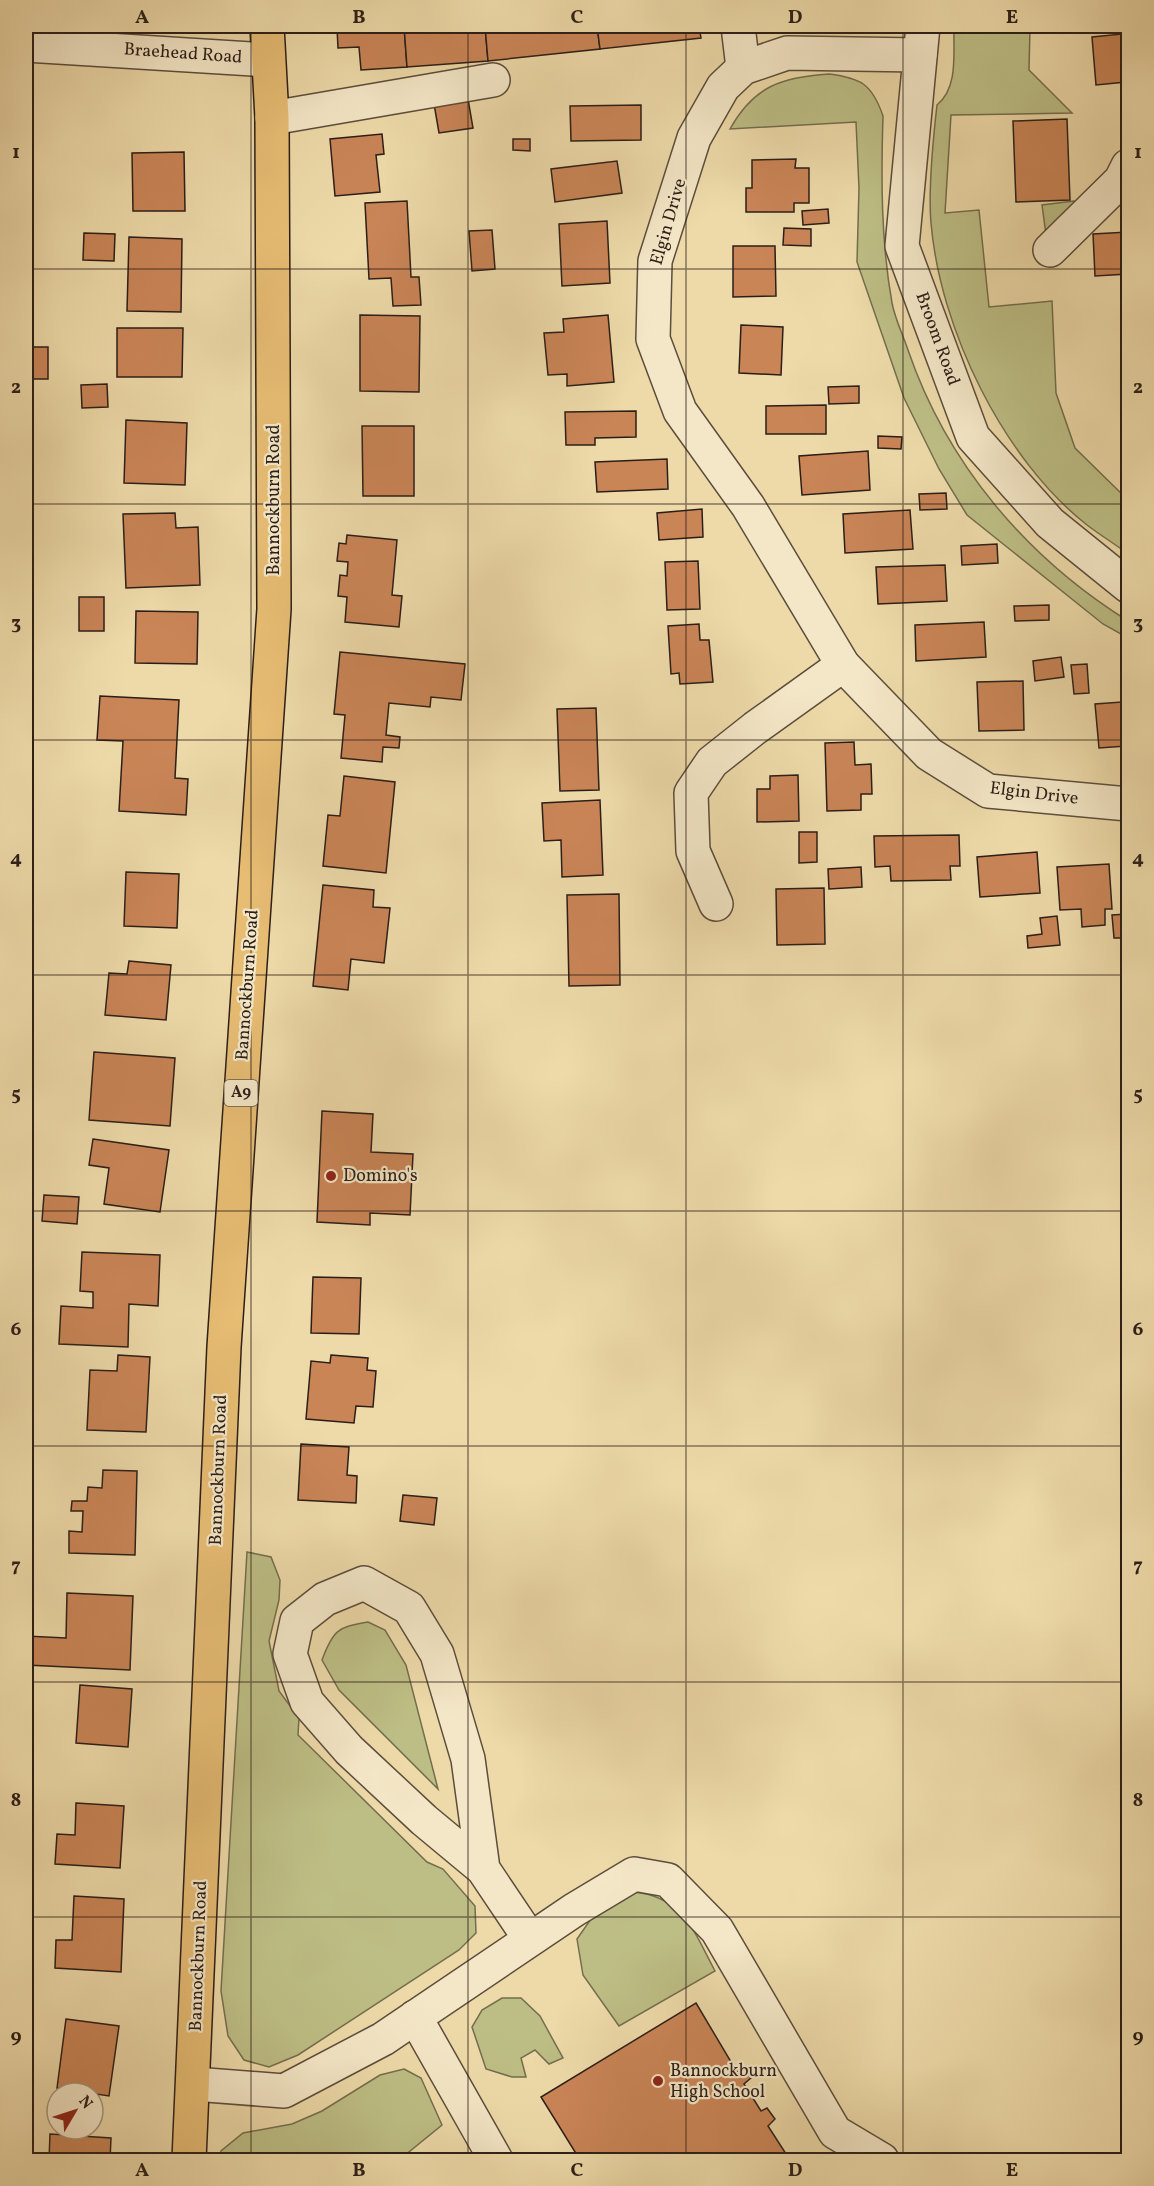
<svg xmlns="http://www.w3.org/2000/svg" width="1154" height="2186" viewBox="0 0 1154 2186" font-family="Vollkorn,serif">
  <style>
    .green { fill: #bdbe85; stroke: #746e4e; stroke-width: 1.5 }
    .building { fill: #ca8557; stroke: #2b1e18; stroke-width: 1.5 }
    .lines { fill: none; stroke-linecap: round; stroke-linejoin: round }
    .minor-casing { stroke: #5c4d3c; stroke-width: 36 }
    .major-casing { stroke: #2b1e18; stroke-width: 36 }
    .minor { stroke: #f4e7c7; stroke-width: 33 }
    .major { stroke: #e7bd74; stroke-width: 33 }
    .grid { fill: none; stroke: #2b1e18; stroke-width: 1.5; stroke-opacity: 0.55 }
    .poi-dot { fill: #8f2418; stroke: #f4e7c7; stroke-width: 2 }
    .labels { text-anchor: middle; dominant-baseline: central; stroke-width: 4.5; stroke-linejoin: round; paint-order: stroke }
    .shield { fill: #f4e7c7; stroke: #675a4c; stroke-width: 1.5 }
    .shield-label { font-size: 16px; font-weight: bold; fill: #2b1e18 }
    .street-label { font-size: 18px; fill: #2b1e18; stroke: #f4e7c7 }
    .poi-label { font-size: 18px; fill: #2b1e18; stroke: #f4e7c7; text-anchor: start }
    .neatline { fill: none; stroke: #2b1e18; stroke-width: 2 }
    .grid-label { font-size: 20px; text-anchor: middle; font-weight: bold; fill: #2b1e18 }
  </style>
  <rect width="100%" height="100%" fill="#eedaa9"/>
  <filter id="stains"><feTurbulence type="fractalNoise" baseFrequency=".00333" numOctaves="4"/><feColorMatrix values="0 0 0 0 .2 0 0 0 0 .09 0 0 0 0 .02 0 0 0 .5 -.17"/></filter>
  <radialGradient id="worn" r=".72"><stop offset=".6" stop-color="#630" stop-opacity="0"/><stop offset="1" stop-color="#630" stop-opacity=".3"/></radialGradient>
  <g class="green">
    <path d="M954,26H1033L1030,27L1029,70L1072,113L951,115L945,213L979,210L989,307L1052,301L1056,393L1075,448L1128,500V554C1115,544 1100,535 1087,525C1003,459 940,329 931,223C928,189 933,140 937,105C959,87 953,52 954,26Z"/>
    <path d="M829,74C861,78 872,84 883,116C881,179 881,241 892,303C895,319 903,335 908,350C947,464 1027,558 1128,621V638L1103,624L967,515L939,469L904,398L857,262L859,188L856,122L730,129C754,86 782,77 829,74Z"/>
    <polygon points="1074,201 1086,205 1047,242 1042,205"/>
    <polygon points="247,1552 271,1557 280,1580 279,1600 269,1641 279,1691 299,1718 298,1735 427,1862 443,1869 475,1906 476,1933 459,1950 298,2055 269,2067 244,2060 228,2036 221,1991"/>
    <path d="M368,1622L385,1630L406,1665L438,1789L339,1690L322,1660C333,1630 338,1627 368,1622Z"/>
    <path d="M634,1892C684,1897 694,1932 715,1971L619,2026L583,1975L577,1939L591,1919Z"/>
    <polygon points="502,1998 521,1998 540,2016 563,2058 549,2064 535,2050 521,2058 526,2077 512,2077 486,2069 472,2027 482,2010"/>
    <polygon points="404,2069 421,2078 442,2125 399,2160 219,2160 221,2151 243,2133 292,2124 322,2111 380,2075"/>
  </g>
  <g class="building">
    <polygon points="309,26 404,26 407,67 361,70 359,47 338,48 337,28 310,30"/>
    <polygon points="404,26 485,26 488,61 407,67"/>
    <polygon points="485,26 597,26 600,49 488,61"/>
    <polygon points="597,26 699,26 701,38 600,49"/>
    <polygon points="1122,34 1126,82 1096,85 1092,37"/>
    <polygon points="468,99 473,128 439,133 434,104"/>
    <polygon points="641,105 641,140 571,141 570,106"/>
    <polygon points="1067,119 1070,200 1016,202 1013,121"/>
    <polygon points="382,134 384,154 376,155 380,192 335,196 330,139"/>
    <polygon points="513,139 530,139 530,151 513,150"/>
    <polygon points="184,152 185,211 133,211 132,153"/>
    <polygon points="796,159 795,168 809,168 809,203 794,203 794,212 746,212 746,188 752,188 752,160"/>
    <polygon points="617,161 622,193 555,202 551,169"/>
    <polygon points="407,201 411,277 419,277 421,305 393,306 391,278 369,279 365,203"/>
    <polygon points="828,209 829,223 803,225 802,211"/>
    <polygon points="607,221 610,283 562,286 559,224"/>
    <polygon points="784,228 811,229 811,246 783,245"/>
    <polygon points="492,230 495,269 472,271 469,231"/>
    <polygon points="1128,232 1128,274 1095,276 1093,234"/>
    <polygon points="84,233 115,234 114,261 83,260"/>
    <polygon points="129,237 182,239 181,312 127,311"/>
    <polygon points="733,246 775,246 776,296 733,297"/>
    <polygon points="360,315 420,316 419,392 360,391"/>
    <polygon points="608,315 614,382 567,386 567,374 548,375 544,333 564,332 563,319"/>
    <polygon points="741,325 783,327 781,375 739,373"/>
    <polygon points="117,328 183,328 182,377 117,377"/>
    <rect x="26" y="347" width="22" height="32"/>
    <polygon points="107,384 108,407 82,408 81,385"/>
    <polygon points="859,386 859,403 829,404 828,387"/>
    <polygon points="826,405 826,434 766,434 766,406"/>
    <polygon points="636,411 636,437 595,438 595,445 566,445 565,412"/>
    <polygon points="126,420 187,423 185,485 124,483"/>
    <polygon points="362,426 414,426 414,496 363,496"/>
    <polygon points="878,436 902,437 901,449 878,448"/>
    <polygon points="868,451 870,490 802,495 799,456"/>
    <polygon points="667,459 668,489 597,492 595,462"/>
    <polygon points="946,493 947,509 920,510 919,494"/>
    <polygon points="702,509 703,537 659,540 657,513"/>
    <polygon points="910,510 913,549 845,553 843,514"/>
    <polygon points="175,513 176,528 198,527 200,585 126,588 123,514"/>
    <polygon points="347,535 397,540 392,595 402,596 399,627 345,622 347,597 338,596 340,575 347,576 348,562 337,561 339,543 346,544"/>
    <polygon points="997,544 998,563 962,565 961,546"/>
    <polygon points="698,561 700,609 667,610 665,562"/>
    <polygon points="945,565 947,601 878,604 876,567"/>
    <rect x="79" y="597" width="25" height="34"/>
    <polygon points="1049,605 1049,620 1015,621 1014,606"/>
    <polygon points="136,611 198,612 197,664 135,663"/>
    <polygon points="984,622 986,657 916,661 915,625"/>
    <polygon points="699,624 700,640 709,640 713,682 680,684 679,673 671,674 668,626"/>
    <polygon points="340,652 465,664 461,700 431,697 430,707 389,703 386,735 400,737 399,748 383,747 382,762 341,758 345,715 334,714"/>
    <polygon points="1061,657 1064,677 1035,681 1033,661"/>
    <polygon points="1087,664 1089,693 1074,694 1071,665"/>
    <polygon points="1023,681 1024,730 979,731 977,682"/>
    <polygon points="100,696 179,700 175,778 188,779 186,815 119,811 123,741 97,740"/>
    <polygon points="1122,702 1126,746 1099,748 1095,704"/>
    <polygon points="596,708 599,790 560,791 557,709"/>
    <polygon points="854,742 855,765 871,764 872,794 861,794 861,810 827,811 825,743"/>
    <polygon points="798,775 799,821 757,822 757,789 770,789 770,776"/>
    <polygon points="344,776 395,782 386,873 323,866 328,815 340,816"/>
    <polygon points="600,800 603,875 562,877 561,840 544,841 542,803"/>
    <polygon points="799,832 817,832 817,862 799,863"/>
    <polygon points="959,835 960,866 950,866 951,880 891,881 890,866 875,867 874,836"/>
    <polygon points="1037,852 1040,893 980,897 977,857"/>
    <polygon points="1109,864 1112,909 1105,909 1105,925 1082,927 1081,909 1060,910 1057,867"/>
    <polygon points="861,867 862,887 829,889 828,869"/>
    <polygon points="126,872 179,874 177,928 124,926"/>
    <polygon points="323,885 374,890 373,907 390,908 384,963 351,959 348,990 313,986"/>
    <polygon points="824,888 825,944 777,945 776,889"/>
    <polygon points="619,894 620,985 569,986 567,895"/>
    <polygon points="1128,914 1128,938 1114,938 1112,915"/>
    <polygon points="1057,916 1060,945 1028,948 1027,936 1042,934 1040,918"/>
    <polygon points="129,961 171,965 166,1020 105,1015 109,973 127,974"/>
    <polygon points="94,1052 175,1058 170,1126 89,1120"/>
    <polygon points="322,1111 373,1114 371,1152 413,1154 410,1215 370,1213 370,1225 317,1222"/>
    <polygon points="93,1139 169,1150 160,1212 104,1204 109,1168 89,1165"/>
    <polygon points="44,1195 79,1197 77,1224 42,1221"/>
    <polygon points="82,1252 160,1255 158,1306 129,1304 128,1347 59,1344 61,1306 93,1308 93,1292 80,1291"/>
    <polygon points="313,1277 361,1278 359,1334 311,1333"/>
    <polygon points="118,1355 150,1357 146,1432 87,1430 90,1370 117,1371"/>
    <polygon points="331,1355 368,1358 367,1370 376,1371 373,1407 356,1406 354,1423 306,1419 311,1361 330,1363"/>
    <polygon points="301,1444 349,1447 347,1475 357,1476 356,1503 298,1500"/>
    <polygon points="103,1470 137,1471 135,1555 69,1553 69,1531 82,1532 83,1511 71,1511 72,1501 87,1501 88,1487 102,1488"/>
    <polygon points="403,1495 437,1498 434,1525 400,1521"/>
    <polygon points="67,1593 133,1596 130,1670 26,1665 26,1636 66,1638"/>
    <polygon points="80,1685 132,1689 128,1747 76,1743"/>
    <polygon points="76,1803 124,1806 120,1868 55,1864 57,1834 75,1835"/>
    <polygon points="74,1896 124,1899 121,1972 55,1968 56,1940 72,1940"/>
    <polygon points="696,2003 737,2072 743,2069 751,2078 744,2084 761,2111 767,2108 775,2119 768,2126 790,2160 580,2160 541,2097"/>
    <polygon points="66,2019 119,2026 109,2096 57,2088"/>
    <polygon points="50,2134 111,2138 110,2160 49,2160"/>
  </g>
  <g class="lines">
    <defs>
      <g id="minor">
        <polyline points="738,26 743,68"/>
        <polyline points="923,26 902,246 973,437 1050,523 1128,586"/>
        <polyline points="26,45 268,60"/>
        <polyline points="920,55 787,53 743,68 723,87 694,138 655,261 653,339 680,411 748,506 843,665 929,754 988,791 1128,804"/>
        <polyline points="272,118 493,80"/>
        <polyline points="1050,250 1121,180 1128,166"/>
        <polyline points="716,904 693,851 691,793 712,762 755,728 843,665"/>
        <polyline points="483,1869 468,1759 437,1654 409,1608 364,1583 325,1599 297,1621 290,1654 307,1702 349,1750 424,1820 483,1869 530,1939"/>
        <polyline points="415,2017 496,2160"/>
        <polyline points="194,2084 284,2091 383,2039 574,1910 634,1874 668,1880 717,1930 835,2132 882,2160"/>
      </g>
      <polyline id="major" points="189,2160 224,1347 274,609 272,118 267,26"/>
    </defs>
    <use href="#minor" class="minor-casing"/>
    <use href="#major" class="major-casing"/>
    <use href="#minor" class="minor"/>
    <use href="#major" class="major"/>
  </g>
  <path class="grid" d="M251,26V2160M468,26V2160M686,26V2160M903,26V2160M26,269H1128M26,504H1128M26,740H1128M26,975H1128M26,1211H1128M26,1446H1128M26,1682H1128M26,1917H1128"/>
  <g class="poi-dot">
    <circle cx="331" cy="1176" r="6"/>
    <circle cx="658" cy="2081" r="6"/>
  </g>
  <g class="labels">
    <rect class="shield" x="224.5" y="1080" width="33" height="26" rx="4.5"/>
    <g class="shield-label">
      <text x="241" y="1093">A9</text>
    </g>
    <g class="street-label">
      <text transform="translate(183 54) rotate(4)">Braehead Road</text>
      <text transform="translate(669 222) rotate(-74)">Elgin Drive</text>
      <text transform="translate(937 339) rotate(70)">Broom Road</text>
      <text transform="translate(274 500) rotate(-90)">Bannockburn Road</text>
      <text transform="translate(1034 794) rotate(7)">Elgin Drive</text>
      <text transform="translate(248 985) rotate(-86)">Bannockburn Road</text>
      <text transform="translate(219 1470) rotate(-88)">Bannockburn Road</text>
      <text transform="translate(199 1956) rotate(-88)">Bannockburn Road</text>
    </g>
    <g class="poi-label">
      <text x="343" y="1176">Domino's</text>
      <text x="670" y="2071">Bannockburn<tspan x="670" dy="21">High School</tspan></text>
    </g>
  </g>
  <rect width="1154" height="2186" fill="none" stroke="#eedaa9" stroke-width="66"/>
  <g transform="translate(75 2111) rotate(51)"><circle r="28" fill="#f4e7c7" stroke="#a49781" stroke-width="1.5"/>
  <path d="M0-4.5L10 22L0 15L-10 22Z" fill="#8f2418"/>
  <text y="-9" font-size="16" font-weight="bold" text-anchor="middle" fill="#2b1e18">N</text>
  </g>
  <rect x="33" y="33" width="1088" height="2120" class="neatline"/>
  <g class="grid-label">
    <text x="142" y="23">A</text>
    <text x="359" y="23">B</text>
    <text x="577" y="23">C</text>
    <text x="795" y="23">D</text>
    <text x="1012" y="23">E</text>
    <text x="16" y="158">1</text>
    <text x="1138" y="158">1</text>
    <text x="16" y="393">2</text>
    <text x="1138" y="393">2</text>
    <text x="16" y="629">3</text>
    <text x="1138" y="629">3</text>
    <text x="16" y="864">4</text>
    <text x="1138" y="864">4</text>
    <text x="16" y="1100">5</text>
    <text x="1138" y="1100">5</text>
    <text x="16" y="1335">6</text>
    <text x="1138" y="1335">6</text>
    <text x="16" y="1571">7</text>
    <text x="1138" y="1571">7</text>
    <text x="16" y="1806">8</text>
    <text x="1138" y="1806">8</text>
    <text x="16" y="2042">9</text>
    <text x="1138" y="2042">9</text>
    <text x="142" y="2176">A</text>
    <text x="359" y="2176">B</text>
    <text x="577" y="2176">C</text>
    <text x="795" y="2176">D</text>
    <text x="1012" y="2176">E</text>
  </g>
  <rect width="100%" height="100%" filter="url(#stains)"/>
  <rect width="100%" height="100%" fill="url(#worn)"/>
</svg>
